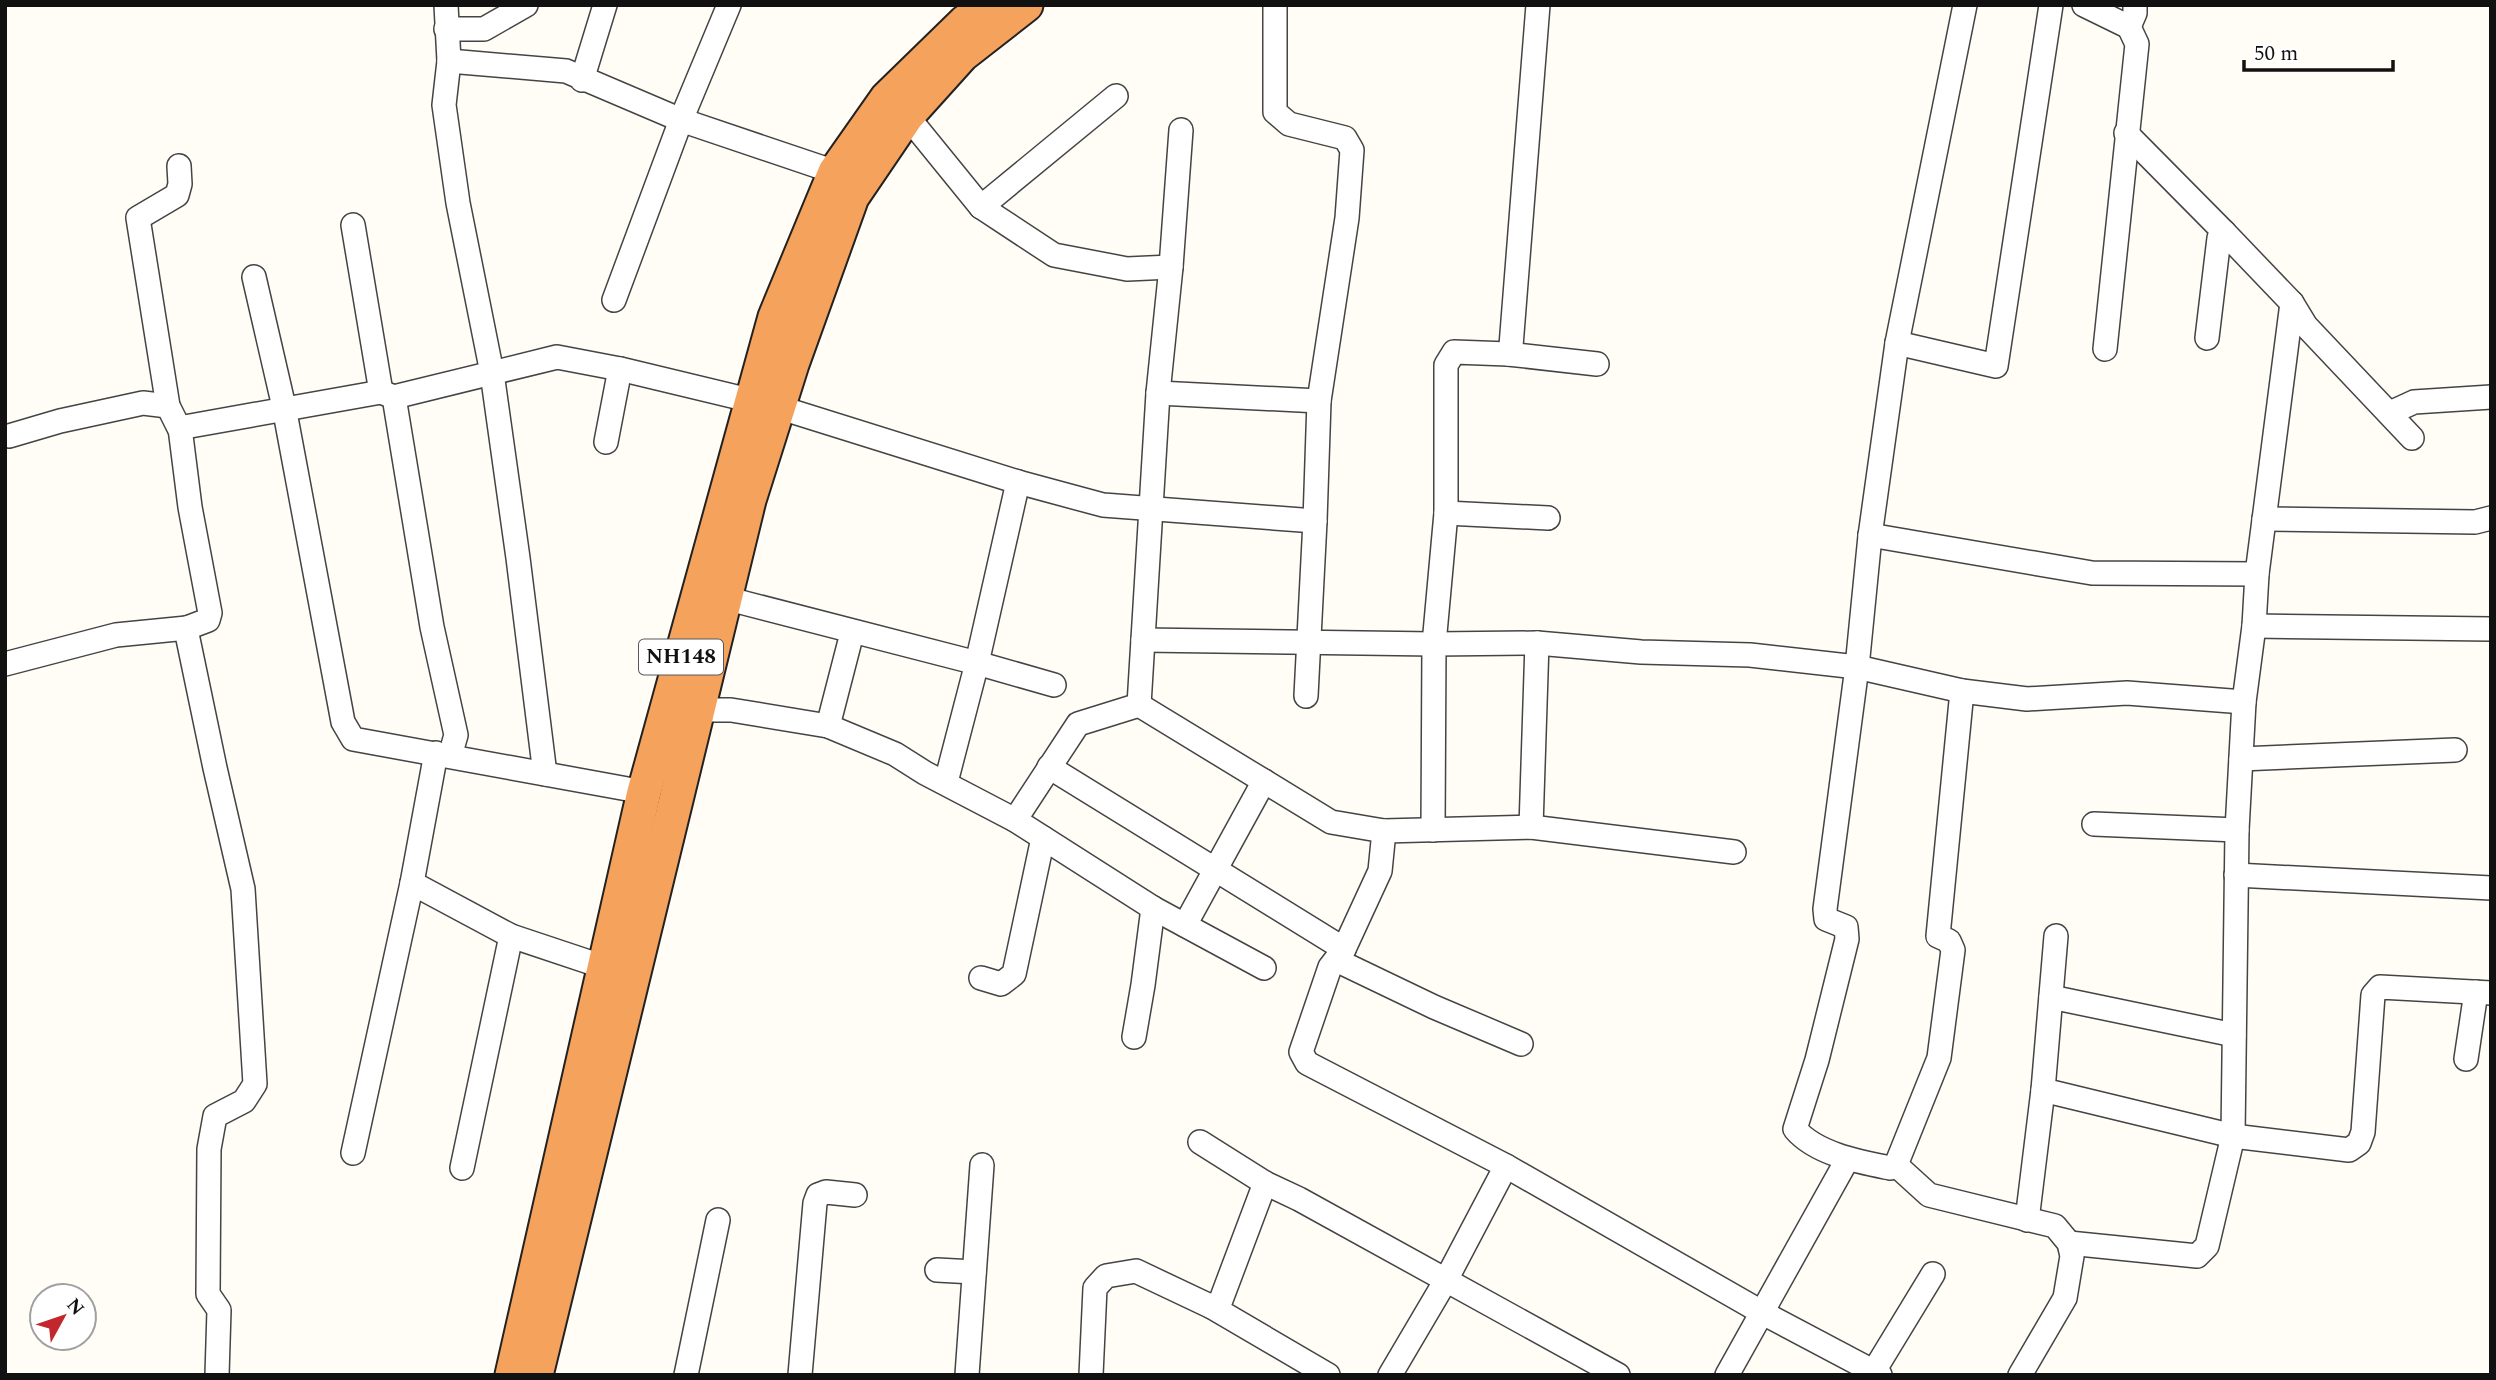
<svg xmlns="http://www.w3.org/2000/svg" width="2496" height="1380" viewBox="0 0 2496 1380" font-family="Spectral,serif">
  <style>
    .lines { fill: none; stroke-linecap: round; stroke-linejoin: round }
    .minor-casing { stroke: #444; stroke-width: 26 }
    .highway-casing { stroke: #222; stroke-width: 37 }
    .minor { stroke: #fff; stroke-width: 23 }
    .highway { stroke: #f5a25d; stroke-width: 33 }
    .labels { text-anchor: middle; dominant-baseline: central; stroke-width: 7; stroke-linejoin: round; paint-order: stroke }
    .shield { fill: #fff; stroke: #585858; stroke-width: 2 }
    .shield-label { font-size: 21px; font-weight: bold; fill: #111 }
  </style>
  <rect width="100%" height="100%" fill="#fffdf5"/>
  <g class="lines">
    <defs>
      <g id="minor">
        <polyline points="446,5 449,61 444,105 458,203 492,373 518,558 545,774"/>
        <polyline points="1275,5 1275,112 1289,124 1345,138 1352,150 1347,218 1319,401 1315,521 1306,696"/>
        <polyline points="2084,5 2129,27 2135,13 2135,5"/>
        <polyline points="446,29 484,29 526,5"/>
        <polyline points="449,61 566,71 681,120 835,172"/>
        <polyline points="582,80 605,5"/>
        <polyline points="907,116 981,207 1054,255 1127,269 1171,267"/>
        <polyline points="2126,133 2224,232"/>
        <polyline points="179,166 180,184 177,195 138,218 168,406 179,428 381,392 394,397 557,357 620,369 778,407 1018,482 1103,505 1315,521"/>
        <polyline points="981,207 1116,96"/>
        <polyline points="353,225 381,392"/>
        <polyline points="254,277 284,407 343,722 353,739 644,792"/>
        <polyline points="614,300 681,120 729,5"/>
        <polyline points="2207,338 2219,238 2224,232 2292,303 2306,326 2412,438"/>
        <polyline points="1897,343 1996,366 2051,5"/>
        <polyline points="2105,349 2137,44 2129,27"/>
        <polyline points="1508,354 1597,364"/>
        <polyline points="1158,393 1319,401"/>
        <polyline points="394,397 432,627 456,735 450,756"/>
        <polyline points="2390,413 2414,402 2491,397"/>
        <polyline points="180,428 190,507 210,613 208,620 187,628 187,634 215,768 243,889 255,1084 244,1101 215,1116 209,1149 208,1294 219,1310 217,1375"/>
        <polyline points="9,436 60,421 143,403 168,406"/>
        <polyline points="606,442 620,369"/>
        <polyline points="1446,513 1548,518"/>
        <polyline points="2264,519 2475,522 2491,518"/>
        <polyline points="1870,535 2092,573 2257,574"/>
        <polyline points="725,598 977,663 1054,685"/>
        <polyline points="2254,626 2491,629"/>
        <polyline points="1143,640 1434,644 1537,643 1641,652 1750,655 1857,667 1962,691 2027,699 2127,693 2244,702"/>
        <polyline points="5,664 116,635 187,628"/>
        <path d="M1962,691L1938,936L1949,941L1953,950L1939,1058L1896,1165L1890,1168C1860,1162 1816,1154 1795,1129L1817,1060L1847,939L1846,927L1826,919L1825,909L1857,667L1870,536L1897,343L1965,5"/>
        <polyline points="1139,705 1331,822 1384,831 1531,827 1734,852"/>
        <polyline points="697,710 731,710 828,726 895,754 925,773 1015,820 1153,908 1264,968"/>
        <polyline points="828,726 852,633"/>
        <polyline points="2241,759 2455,750"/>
        <polyline points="1049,767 1344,949"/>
        <polyline points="946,782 977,663 1018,482"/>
        <polyline points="1015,820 1078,724 1139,705 1158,393 1171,267 1181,130"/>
        <polyline points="2094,824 2237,830"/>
        <polyline points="1531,827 1537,643"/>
        <polyline points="1433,830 1434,644 1446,513 1446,365 1454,352 1508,354 1511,346 1538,5"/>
        <polyline points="1384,831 1380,871 1344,949 1330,967 1301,1052 1307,1063 1506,1166 1446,1280 1390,1375"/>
        <polyline points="2236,875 2491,888"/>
        <polyline points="412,883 511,936 604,967"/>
        <polyline points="1185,925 1264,781"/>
        <polyline points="1336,960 1434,1007 1521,1044"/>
        <polyline points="981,978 1001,984 1014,974 1043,838"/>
        <polyline points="2051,997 2234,1035"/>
        <polyline points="1134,1037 1143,985 1153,908"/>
        <polyline points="2466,1059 2476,992"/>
        <polyline points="2043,1090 2233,1136 2349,1150 2359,1143 2363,1132 2373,995 2380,987 2491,993"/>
        <polyline points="1200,1142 1265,1183 1221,1300 1212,1307"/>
        <polyline points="353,1153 412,883 436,753"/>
        <polyline points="1896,1165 1929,1195 2055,1226 2069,1243 2072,1256 2065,1298 2020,1375"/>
        <polyline points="1506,1166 1763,1313 1880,1375"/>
        <polyline points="462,1168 511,936"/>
        <polyline points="1265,1183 1299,1199 1618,1375"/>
        <polyline points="2027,1220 2043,1090 2056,936"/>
        <polyline points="2069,1243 2197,1256 2207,1246 2233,1136 2237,830 2244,702 2254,626 2257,574 2292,303"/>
        <polyline points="937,1270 974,1272"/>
        <polyline points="1874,1371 1933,1274"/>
        <polyline points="686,1375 718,1220"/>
        <polyline points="800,1375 815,1203 818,1195 826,1192 855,1195"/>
        <polyline points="967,1375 982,1165"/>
        <polyline points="1091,1375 1095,1288 1106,1276 1136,1271 1212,1307 1328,1375"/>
        <polyline points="1727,1375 1847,1160"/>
      </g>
      <g id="highway">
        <polyline points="512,1375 644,792 775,317 835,172 887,98 965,22 989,5"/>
        <polyline points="536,1375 749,500 792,364 852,197 907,116 962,55 1026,5"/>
      </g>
    </defs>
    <use href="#minor" class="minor-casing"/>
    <use href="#highway" class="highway-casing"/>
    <use href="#minor" class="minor"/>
    <use href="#highway" class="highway"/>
  </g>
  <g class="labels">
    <rect class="shield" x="639" y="639.5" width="84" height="35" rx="5"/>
    <g class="shield-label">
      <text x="681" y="657">NH148</text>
    </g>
  </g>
  <rect width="2496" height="1380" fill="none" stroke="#111111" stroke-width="14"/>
  <g transform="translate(63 1317) rotate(50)"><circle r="33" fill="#ffffff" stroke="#a0a0a0" stroke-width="2"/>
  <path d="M0-5L12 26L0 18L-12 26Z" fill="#c4262e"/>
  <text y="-10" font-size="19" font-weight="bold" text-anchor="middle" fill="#111111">N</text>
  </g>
  <path d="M2244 60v10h149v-10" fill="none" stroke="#111111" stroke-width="3.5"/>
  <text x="2254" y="60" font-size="21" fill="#111111" stroke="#ffffff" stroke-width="5" paint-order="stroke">50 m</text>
</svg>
